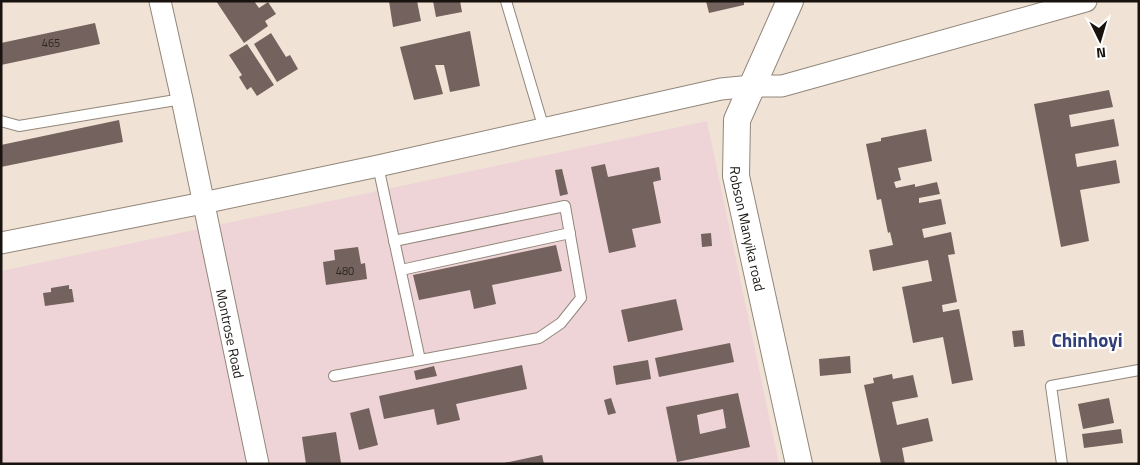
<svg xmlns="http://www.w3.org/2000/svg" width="1140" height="465" viewBox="0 0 1140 465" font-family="'Titillium Web',sans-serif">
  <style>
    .commercial { fill: #efd4d7 }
    .building { fill: #73625d; fill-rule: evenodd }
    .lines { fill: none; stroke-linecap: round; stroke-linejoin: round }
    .service-casing { stroke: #92867a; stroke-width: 12 }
    .minor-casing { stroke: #92867a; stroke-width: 23 }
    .tertiary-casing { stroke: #92867a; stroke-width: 28 }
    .service { stroke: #fff; stroke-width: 10 }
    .minor { stroke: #fff; stroke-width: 21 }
    .tertiary { stroke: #fff; stroke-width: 26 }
    .labels { text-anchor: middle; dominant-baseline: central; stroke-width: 4.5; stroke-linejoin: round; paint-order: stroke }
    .number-label { font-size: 11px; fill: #2f2722 }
    .street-label { font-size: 14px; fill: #18130f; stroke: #fff }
    .district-label { font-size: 19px; font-weight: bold; fill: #313e78; stroke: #fff }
  </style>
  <rect width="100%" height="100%" fill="#f0e3d6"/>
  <polygon class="commercial" points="707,121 779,464 1,464 1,271"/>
  <g class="building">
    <polygon points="216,1 254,1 259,8 268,2 276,14 265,21 268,26 244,43"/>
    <polygon points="389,1 417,1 421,21 393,27"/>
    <polygon points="433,1 460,1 462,12 436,17"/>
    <polygon points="706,1 744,1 744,5 709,13"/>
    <polygon points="95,23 100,44 1,65 1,43"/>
    <polygon points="470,31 480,86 450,92 444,65 435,65 443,94 414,100 400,47"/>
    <polygon points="271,33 286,57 290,55 298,69 277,82 254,44"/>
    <polygon points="247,44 274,85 257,96 251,87 247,90 239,77 242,75 229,55"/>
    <polygon points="1109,90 1113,107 1069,115 1071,127 1114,119 1119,146 1075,154 1077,167 1116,160 1120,183 1080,190 1089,241 1061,247 1034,104"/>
    <polygon points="119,120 123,142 1,167 1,145"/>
    <polygon points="926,129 932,161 898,168 901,180 894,182 896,188 915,184 915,187 937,182 940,194 919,198 919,203 941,199 946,224 922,229 924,238 951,232 955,254 948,255 957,302 942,305 943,312 959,309 973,380 952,384 943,337 913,343 902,287 932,281 928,260 873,271 869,250 893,245 890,232 888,233 881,199 877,200 866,144 881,141 881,138"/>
    <polygon points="605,164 608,177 659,167 661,180 653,182 661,223 632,229 636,247 609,253 591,167"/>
    <polygon points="562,169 568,194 560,196 555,170"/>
    <polygon points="711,233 712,246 702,247 701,234"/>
    <polygon points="556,245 562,271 492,285 496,304 474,309 470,290 419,300 413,275"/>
    <polygon points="358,247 361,264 365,263 367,279 326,285 323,262 335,260 334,250"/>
    <polygon points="69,285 69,289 72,289 74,302 45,306 43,293 51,292 51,288"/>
    <polygon points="676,299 683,330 628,342 621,310"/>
    <polygon points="1023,330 1025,346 1014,347 1012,331"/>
    <polygon points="730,343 734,362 659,377 655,358"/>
    <polygon points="850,356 851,373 820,376 819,359"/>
    <polygon points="648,360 651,379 616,385 613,366"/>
    <polygon points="522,365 527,389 456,404 460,420 437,425 434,409 384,419 379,396"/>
    <polygon points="434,366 437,376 416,380 414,371"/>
    <polygon points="892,374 893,379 913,375 918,397 892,402 897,425 928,418 933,441 902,448 905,464 881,464 864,385 874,383 873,378"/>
    <path d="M738,393L750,447L677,462L666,407ZM723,409L726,428L700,434L697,415Z"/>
    <polygon points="611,398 616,413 608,415 604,400"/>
    <polygon points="1109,398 1114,423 1083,429 1078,404"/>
    <polygon points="369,408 378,445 359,450 350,413"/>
    <polygon points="1121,429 1123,443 1084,448 1082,434"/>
    <polygon points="336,432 341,463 306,464 302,437"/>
    <polygon points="542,455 544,464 505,464 504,463"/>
  </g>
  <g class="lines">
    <defs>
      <g id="service">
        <polyline points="506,1 544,129"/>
        <polyline points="1,121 19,126 182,99"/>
        <polyline points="378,166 420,360"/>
        <polyline points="401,270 570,233"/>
        <polyline points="334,376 539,338 561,323 581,298 565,206 394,241"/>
        <polyline points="1062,464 1051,386 1139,370"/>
      </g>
      <g id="minor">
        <path id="s1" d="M160,1L182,99L258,464"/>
        <polyline points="1,243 203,203 378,166 721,89 752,86 782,86 1086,1"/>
      </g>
      <g id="tertiary">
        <path id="s2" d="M790,1L737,120L736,176L799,464"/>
      </g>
    </defs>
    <use href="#service" class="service-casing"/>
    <use href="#minor" class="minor-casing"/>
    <use href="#tertiary" class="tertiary-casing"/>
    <use href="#service" class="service"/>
    <use href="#minor" class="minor"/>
    <use href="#tertiary" class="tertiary"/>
  </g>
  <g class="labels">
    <g class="number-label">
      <text x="51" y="43">465</text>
      <text x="345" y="271">480</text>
    </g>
    <g class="street-label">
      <text stroke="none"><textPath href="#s2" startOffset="240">Robson Manyika road</textPath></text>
      <text stroke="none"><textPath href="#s1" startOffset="340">Montrose Road</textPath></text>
    </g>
    <g class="district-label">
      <text x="1087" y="339">Chinhoyi</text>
    </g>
  </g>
  <rect width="1140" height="465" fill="none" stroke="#18130f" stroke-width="5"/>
  <g transform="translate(1100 40) rotate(175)" stroke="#ffffff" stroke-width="4" paint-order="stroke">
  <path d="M0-4L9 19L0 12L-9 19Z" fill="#18130f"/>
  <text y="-8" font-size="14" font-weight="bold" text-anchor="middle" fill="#18130f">N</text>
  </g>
</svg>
